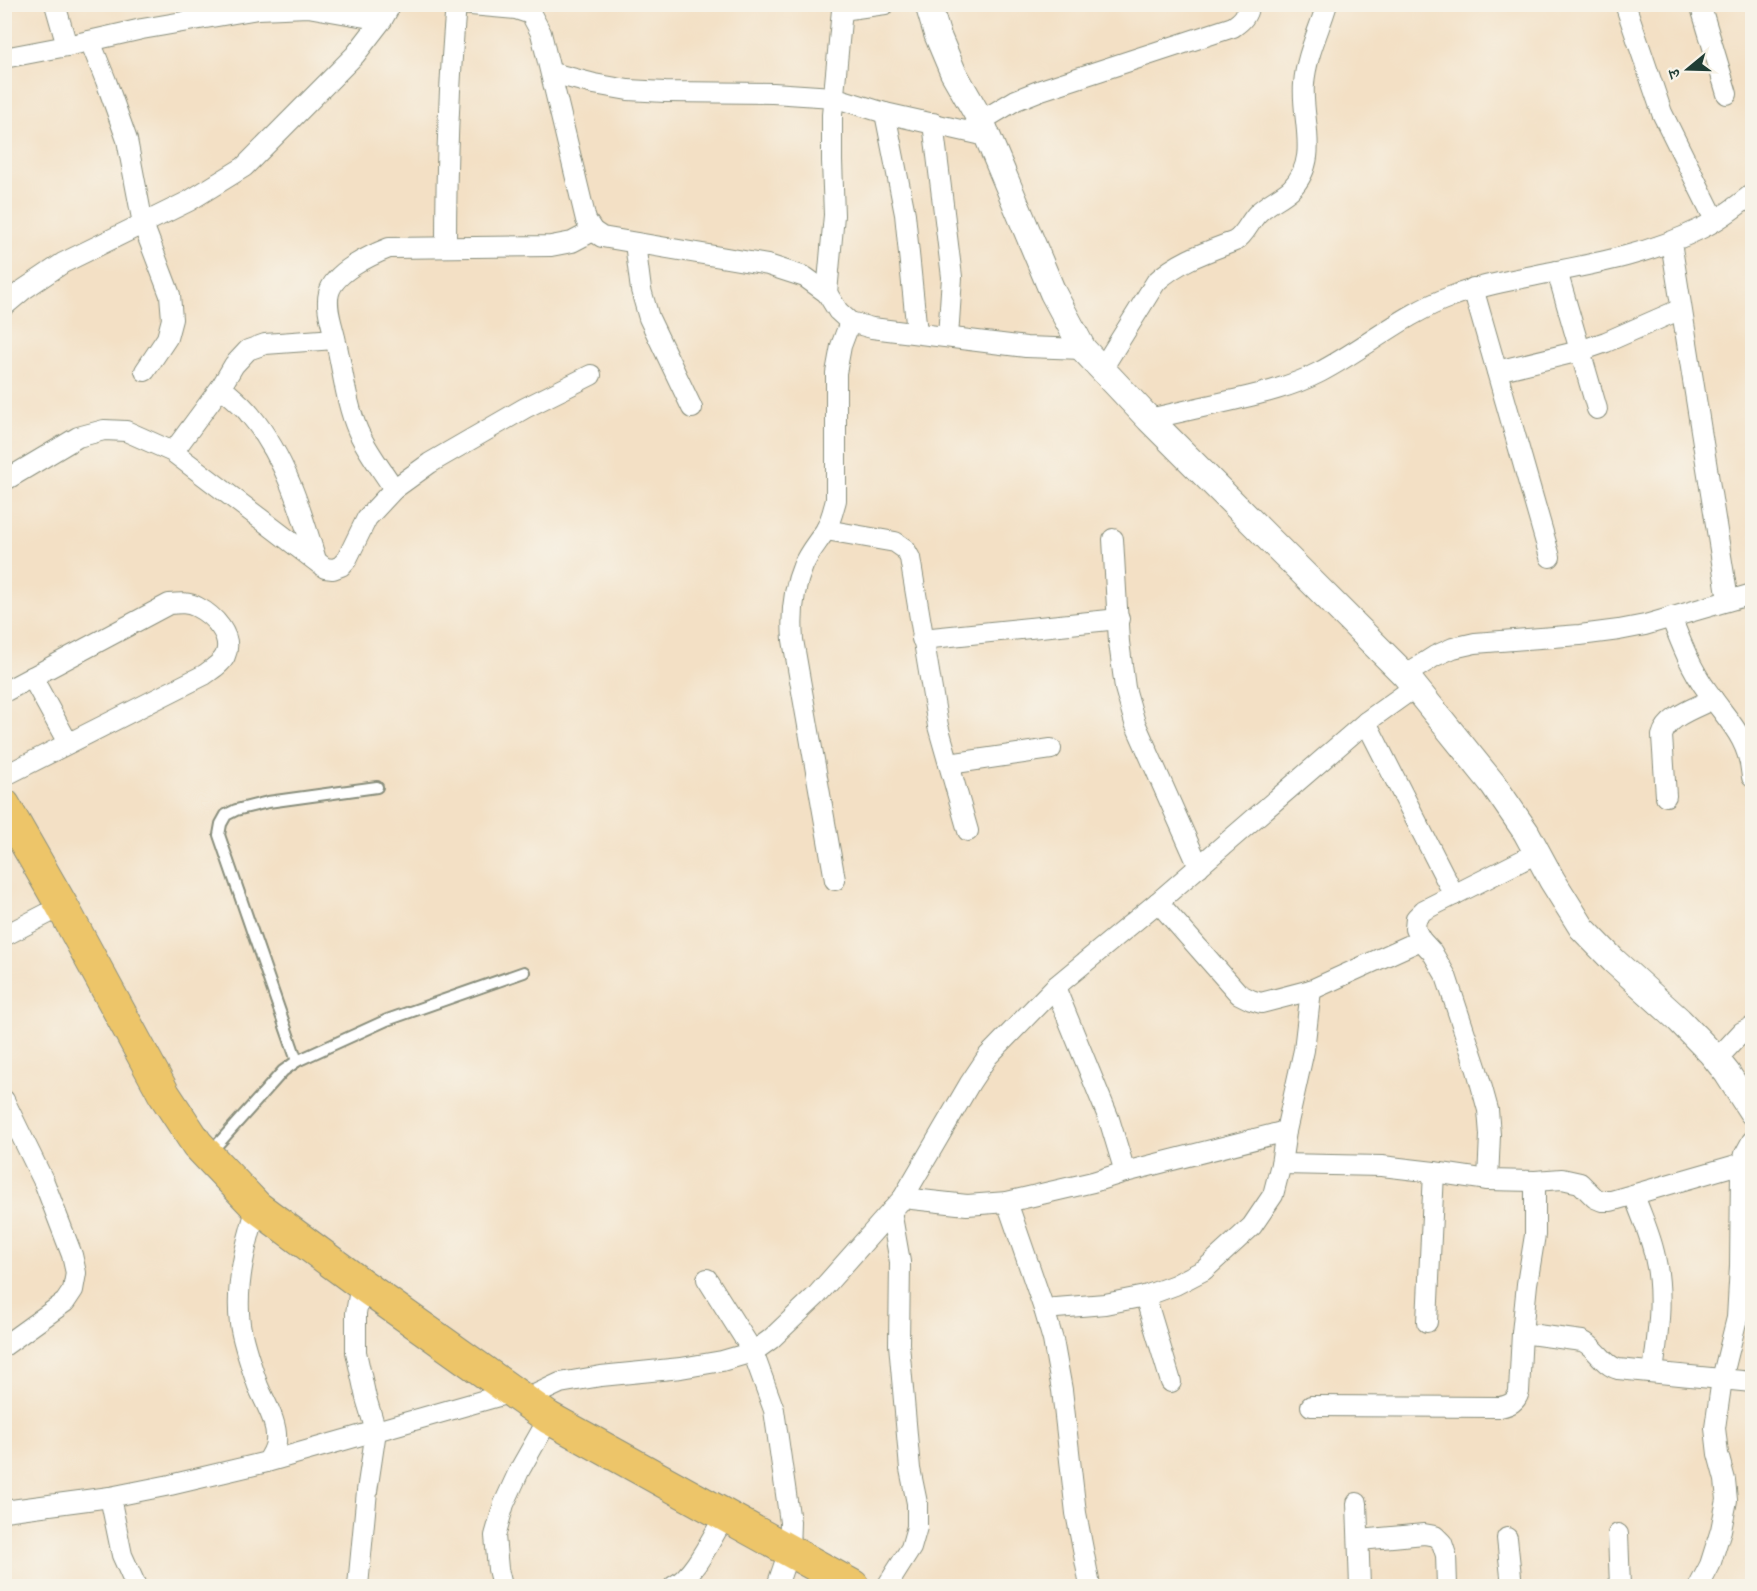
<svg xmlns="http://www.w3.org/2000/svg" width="1757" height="1591" viewBox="0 0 1757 1591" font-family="'IM FELL French Canon','Noto Serif Devanagari',serif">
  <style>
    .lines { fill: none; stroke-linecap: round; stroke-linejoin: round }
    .service-casing { stroke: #898e7c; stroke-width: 14 }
    .minor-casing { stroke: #898e7c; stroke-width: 22 }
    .tertiary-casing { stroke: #898e7c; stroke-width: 28 }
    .primary-casing { stroke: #898e7c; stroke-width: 34 }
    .service { stroke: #fff; stroke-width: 10 }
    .minor { stroke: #fff; stroke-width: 20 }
    .tertiary { stroke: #fff; stroke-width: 26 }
    .primary { stroke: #edc569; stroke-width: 32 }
  </style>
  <rect width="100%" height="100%" fill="#f7f3e8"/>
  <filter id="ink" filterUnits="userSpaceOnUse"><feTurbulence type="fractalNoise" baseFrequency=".0167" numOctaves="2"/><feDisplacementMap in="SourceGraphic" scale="12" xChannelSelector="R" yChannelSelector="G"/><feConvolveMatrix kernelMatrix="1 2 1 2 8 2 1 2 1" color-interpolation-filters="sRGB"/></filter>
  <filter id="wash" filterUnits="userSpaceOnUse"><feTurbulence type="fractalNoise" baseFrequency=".008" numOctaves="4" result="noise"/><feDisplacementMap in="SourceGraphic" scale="24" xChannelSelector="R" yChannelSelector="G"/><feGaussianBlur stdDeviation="1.35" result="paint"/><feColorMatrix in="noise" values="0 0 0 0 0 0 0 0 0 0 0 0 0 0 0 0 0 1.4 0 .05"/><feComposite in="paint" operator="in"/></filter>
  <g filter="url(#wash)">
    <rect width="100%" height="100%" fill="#f3e0c5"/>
  </g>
  <g filter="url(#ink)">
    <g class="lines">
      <defs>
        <g id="service">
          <polyline points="297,1061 219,835 221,824 226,815 236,810 268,802 377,787"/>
          <polyline points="210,1153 283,1071 297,1061 387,1020 524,972"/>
        </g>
        <g id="minor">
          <polyline points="55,4 67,46"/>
          <polyline points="460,4 516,9 531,14 541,33 586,220 593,231 602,237 768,265 805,277 827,293 838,311 850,322 872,328 1026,347 1083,349"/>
          <polyline points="1625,4 1662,113 1715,220"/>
          <polyline points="1700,4 1727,94"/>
          <polyline points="90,41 106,81 127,140 143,224 170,295 172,319 167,338 145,371"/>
          <polyline points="4,58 67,46 142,29 258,9 308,7 382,20"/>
          <polyline points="552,73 594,84 628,90 665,92 773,93 833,97 885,113 987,136"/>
          <polyline points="885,113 905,214 917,333"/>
          <path d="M981,121L1016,100L1041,90L1233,27C1242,21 1247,16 1249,4"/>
          <polyline points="933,123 952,277 948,337"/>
          <polyline points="1671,242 1728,600"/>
          <polyline points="635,243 641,290 649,318 692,408"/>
          <path d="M446,247C446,166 449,85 456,4"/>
          <polyline points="1557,271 1597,409"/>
          <polyline points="1473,288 1550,557"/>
          <polyline points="827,293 834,215 832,161 832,115 842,10 885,4"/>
          <polyline points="4,306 23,290 63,263 189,201 244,167 355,55 382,20 391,4"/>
          <path d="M1102,369L1156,282C1178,261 1206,252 1235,241C1246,234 1249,222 1258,213C1268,203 1281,198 1291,189C1321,159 1301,120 1304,84C1306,56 1319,31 1327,4"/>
          <polyline points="1497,371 1580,351 1606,342 1681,309"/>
          <path d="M221,387C231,396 243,405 251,416C285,457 301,510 316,560"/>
          <path d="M1149,419C1176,413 1202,407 1229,401C1260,394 1291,387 1320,372C1364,349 1404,314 1450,297C1481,285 1514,280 1547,273C1599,263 1652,253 1700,229C1719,220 1736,207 1752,194"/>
          <polyline points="173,452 221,387 234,365 248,350 265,344 335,339"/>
          <polyline points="4,481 78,437 104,430 126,431 173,452 325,568 333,569 341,566 347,559 367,518 394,489 430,463 525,408 591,375"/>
          <path d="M394,489C382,470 367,451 358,431C346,403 343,371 336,342C333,327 325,308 329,293C334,272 371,255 389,248L551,246L572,242L593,231"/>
          <polyline points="826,530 895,542 905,549 910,558 938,726 968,831"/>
          <polyline points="1113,539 1119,642 1125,688 1135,723 1199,867"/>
          <path d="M1671,617C1681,643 1691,669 1708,692C1728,721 1749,738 1752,777"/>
          <polyline points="922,639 1119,619"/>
          <polyline points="1405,675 1435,656 1453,648 1475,643 1580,635 1619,630 1645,625 1752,594"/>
          <polyline points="32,677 68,743"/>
          <path d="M4,692L169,604C179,603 188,602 197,607C213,615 234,636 225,656C221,664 211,670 204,675L4,776"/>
          <polyline points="1366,722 1454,895"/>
          <polyline points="949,764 1051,749"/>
          <path d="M1666,796L1662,736C1667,716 1696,708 1713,699"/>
          <path d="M835,880L793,640C791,615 793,590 803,566C808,553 818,542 825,531C831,521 833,511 836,500V373L841,346L850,322"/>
          <polyline points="1158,902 1239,994 1251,1000 1261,1003 1311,990 1421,940"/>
          <polyline points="4,936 62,906"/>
          <polyline points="1055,987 1109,1119 1125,1172"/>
          <polyline points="1716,1060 1742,1032 1752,1027"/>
          <polyline points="4,1100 44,1182 72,1255 76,1273 73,1290 65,1302 4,1346"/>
          <polyline points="1281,1164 1382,1166 1434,1172 1488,1180 1535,1181 1562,1179 1580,1183 1595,1198 1602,1201 1611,1201 1743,1163"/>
          <polyline points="1488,1180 1490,1135 1488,1110 1477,1070 1446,976 1432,952 1421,940 1415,929 1416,918 1424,910 1537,853"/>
          <path d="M1634,1195C1641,1215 1651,1236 1655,1257C1664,1295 1658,1334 1653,1372"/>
          <polyline points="903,1198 967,1205 1007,1202 1093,1182 1125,1172 1286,1131"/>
          <polyline points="1007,1202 1044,1309 1053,1340 1062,1390 1076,1513 1090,1586"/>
          <polyline points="707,1279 753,1352 774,1410 790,1522 789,1551 777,1586"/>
          <polyline points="1145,1296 1171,1382"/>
          <polyline points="1044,1309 1105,1304 1145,1296 1175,1285 1204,1270 1252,1226 1273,1195 1281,1164 1286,1131 1304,1050 1311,990"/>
          <polyline points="1427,1322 1434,1172"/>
          <path d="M1522,1333L1582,1341C1597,1347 1602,1365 1618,1369L1752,1382"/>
          <polyline points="524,1400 560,1383 601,1376 681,1368 722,1361 753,1352 771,1339 816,1296 903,1198 970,1083 988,1056 1055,987 1158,902 1366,722 1415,687"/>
          <path d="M1311,1406L1500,1407C1510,1405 1516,1402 1519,1392L1522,1333L1527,1284L1535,1235V1181"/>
          <polyline points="267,1462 513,1392"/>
          <polyline points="110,1497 122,1555 136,1586"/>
          <polyline points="1357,1503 1360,1586"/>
          <path d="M4,1511L110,1497L170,1485L267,1462C271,1456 275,1450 276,1442C278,1422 265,1403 258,1386C251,1366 243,1344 240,1324C235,1285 246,1243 257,1207"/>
          <polyline points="1618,1534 1620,1586"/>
          <polyline points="1507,1538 1512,1586"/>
          <polyline points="1360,1540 1424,1534 1435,1536 1442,1543 1446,1555 1447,1586"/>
          <polyline points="358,1586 367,1491 376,1431 366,1398 356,1352 356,1313 361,1284"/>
          <polyline points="502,1586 498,1569 495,1536 504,1504 519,1471 549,1418"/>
          <path d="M674,1586C694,1577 713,1535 725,1516"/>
          <polyline points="887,1586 911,1548 917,1527 917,1503 910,1469 899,1344 900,1262 891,1211"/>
          <polyline points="1699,1586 1710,1565 1721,1530 1727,1500 1725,1480 1718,1454 1715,1428 1722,1379 1737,1318 1740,1266 1741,1171 1745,1154 1752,1141"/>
        </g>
        <polyline id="tertiary" points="928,4 937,34 953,72 981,121 1053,293 1083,349 1149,419 1405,675 1493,784 1526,832 1552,880 1582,928 1614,961 1679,1020 1711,1053 1727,1073 1752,1112"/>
        <polyline id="primary" points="4,805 62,906 164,1094 197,1144 257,1207 361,1284 549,1418 853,1586"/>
      </defs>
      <use href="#service" class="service-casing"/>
      <use href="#minor" class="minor-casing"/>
      <use href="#tertiary" class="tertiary-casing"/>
      <use href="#primary" class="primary-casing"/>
      <use href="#service" class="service"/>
      <use href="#minor" class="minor"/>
      <use href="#tertiary" class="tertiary"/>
      <use href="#primary" class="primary"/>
    </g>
  </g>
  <rect width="1757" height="1591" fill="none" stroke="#f7f3e8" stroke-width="24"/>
  <g transform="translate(1688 69) rotate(251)" stroke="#f7f3e8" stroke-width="4.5" paint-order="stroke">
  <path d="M0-4.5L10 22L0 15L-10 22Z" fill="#1f3d34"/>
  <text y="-9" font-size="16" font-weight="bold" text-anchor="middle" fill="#1f3d34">उ</text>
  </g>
</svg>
